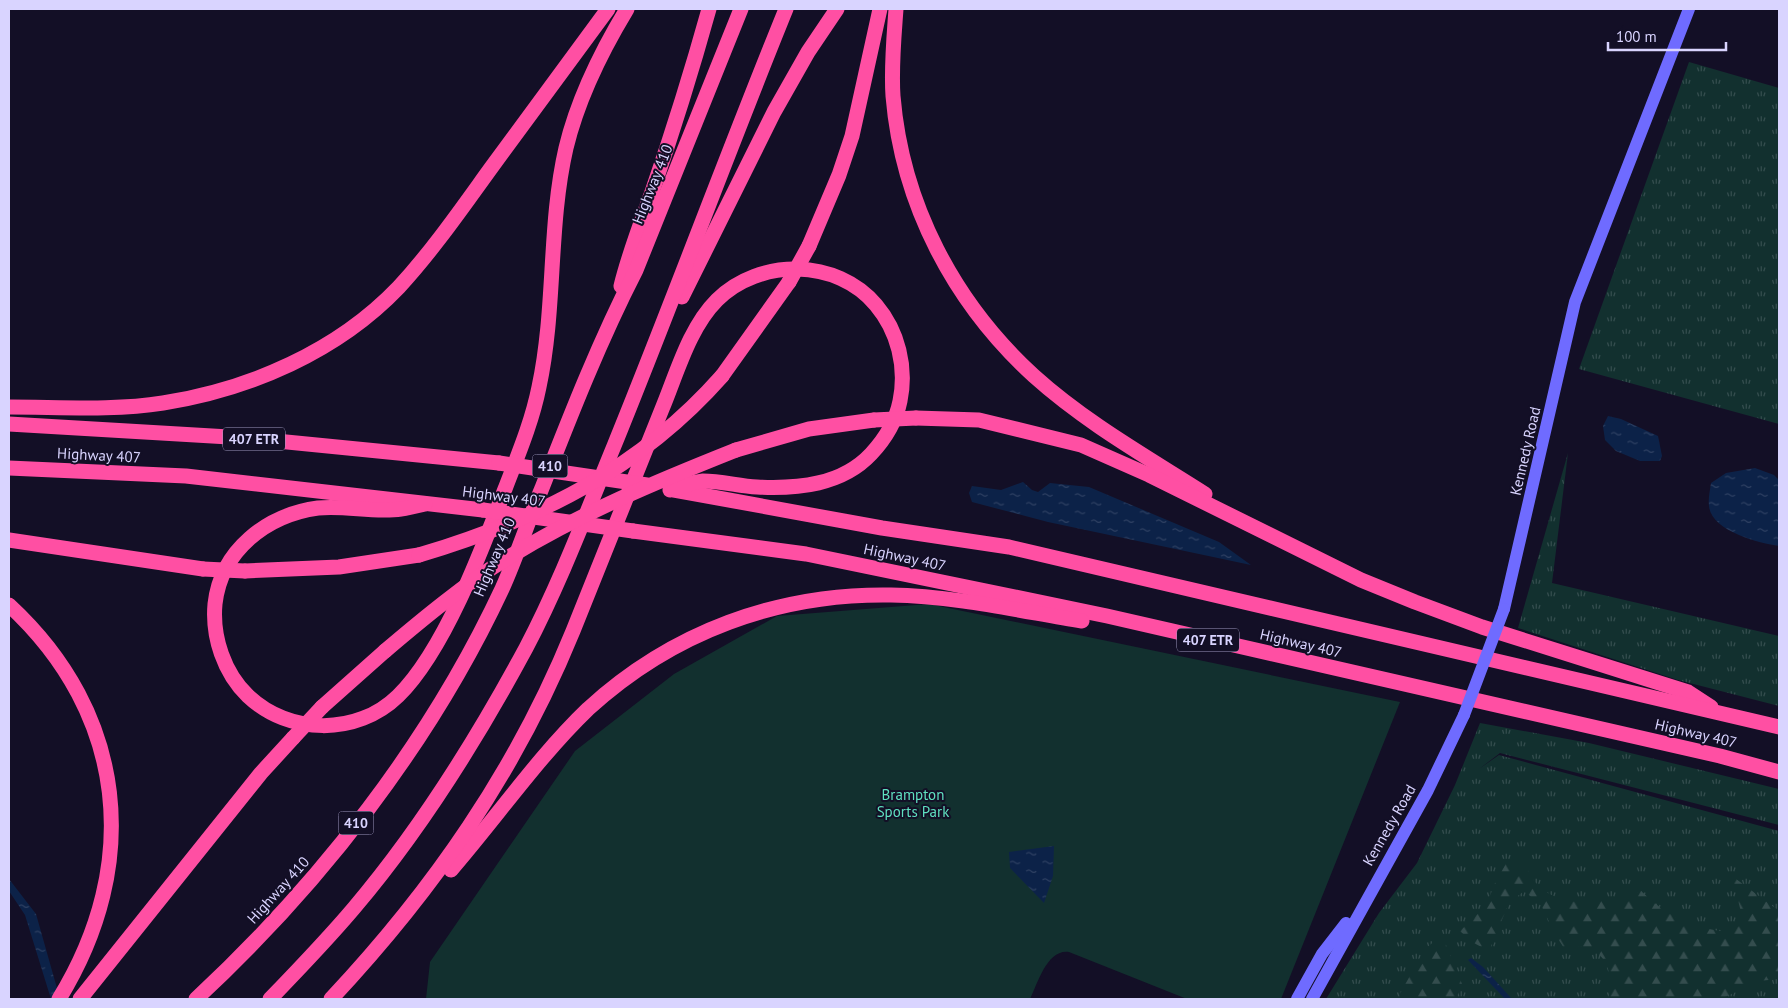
<svg xmlns="http://www.w3.org/2000/svg" width="1788" height="1008" viewBox="0 0 1788 1008" font-family="'PT Sans',sans-serif">
  <style>
    .grass { fill: url(#grass-tufts) }
    .forest { fill: url(#forest-firs) }
    .park { fill: #12302f }
    .water { fill: url(#water-ripples) }
    .lines { fill: none; stroke-linecap: round; stroke-linejoin: round }
    .secondary { stroke: #6f6bff; stroke-width: 12 }
    .motorway { stroke: #ff4fa3; stroke-width: 15 }
    .secondary-bridge { stroke: #6f6bff; stroke-width: 12 }
    .motorway-bridge { stroke: #ff4fa3; stroke-width: 15 }
    .labels { text-anchor: middle; dominant-baseline: central; stroke-width: 4; stroke-linejoin: round; paint-order: stroke }
    .shield { fill: #130f26; stroke: #9e99be; stroke-width: 1 }
    .shield-label { font-size: 14px; font-weight: bold; fill: #d9d4ff }
    .street-label { font-size: 15px; fill: #d9d4ff; stroke: #130f26 }
    .park-label { font-size: 15px; fill: #5fe0c0; stroke: #130f26 }
  </style>
  <defs>
    <pattern id="grass-tufts" width="24" height="20" patternUnits="userSpaceOnUse" patternTransform="scale(1.25)"><rect width="24" height="20" fill="#12302f"/><path d="M3 7l-1-3M5 7V3M7 7l1-3M15 17l-1-3M17 17v-4M19 17l1-3" fill="none" stroke="#344d4e"/></pattern>
    <pattern id="forest-firs" width="22" height="20" patternUnits="userSpaceOnUse" patternTransform="scale(1.25)"><rect width="22" height="20" fill="#12302f"/><path d="M5 1l3.5 6h-7zM16 11l3.5 6h-7z" fill="#344d4e"/></pattern>
    <pattern id="water-ripples" width="26" height="14" patternUnits="userSpaceOnUse" patternTransform="scale(1.25)"><rect width="26" height="14" fill="#0c2248"/><path d="M2 4q2-2 4 0t4 0M15 11q2-2 4 0t4 0" fill="none" stroke="#2f4163"/></pattern>
  </defs>
  <rect width="100%" height="100%" fill="#130f26"/>
  <g class="grass">
    <polygon points="1689,62 1779,88 1779,424 1579,369"/>
    <polygon points="1568,453 1552,583 1779,636 1779,706 1678,680 1518,628"/>
    <polygon points="1480,723 1589,743 1779,789 1779,825 1500,753 1479,769 1499,755 1779,831 1779,999 1326,999 1379,913 1417,863 1455,785"/>
  </g>
  <g class="forest">
    <path d="M1523,861C1527,868 1530,876 1535,882C1561,913 1609,901 1641,891C1670,918 1689,927 1728,932L1743,920L1732,876L1779,911V979L1758,981L1721,999H1608C1613,979 1610,956 1588,948C1582,945 1571,948 1564,948L1555,934L1541,905L1524,891L1509,903L1489,951L1472,942L1460,931L1486,906L1495,883L1507,862Z"/>
    <polygon points="1442,935 1462,984 1456,999 1397,999 1425,949"/>
  </g>
  <path class="park" d="M929,604L1400,702L1281,999H1187L1069,952C1047,949 1038,983 1030,999H426L430,962L575,751L674,674L777,616Z"/>
  <g class="water">
    <polygon points="1608,416 1621,419 1658,436 1662,456 1660,461 1640,461 1616,451 1605,440 1603,426"/>
    <path d="M1755,468L1774,475L1779,480V546C1759,543 1711,531 1709,506C1708,499 1710,490 1711,483L1726,473Z"/>
    <polygon points="1023,482 1032,490 1038,492 1050,483 1089,487 1219,542 1251,565 1048,522 972,502 969,493 972,486 1001,490"/>
    <polygon points="1054,846 1053,876 1044,903 1010,868 1009,852"/>
    <polygon points="9,879 36,914 60,999 51,999 25,915 9,891"/>
    <polygon points="1471,958 1483,967 1512,999 1505,999 1468,960"/>
  </g>
  <g class="lines">
    <g class="secondary">
      <polyline points="1504,609 1575,302 1689,9"/>
      <polyline points="1297,999 1322,954 1346,923"/>
      <polyline points="1312,999 1428,790 1464,715"/>
    </g>
    <g class="motorway">
      <path d="M896,9C894,37 891,67 893,96C902,204 954,303 1034,376C1085,422 1147,457 1205,494"/>
      <polyline points="809,246 839,175 852,136 880,9"/>
      <path d="M621,286C629,253 641,223 652,192C673,131 692,70 709,9"/>
      <polyline points="682,297 774,112 808,52 837,9"/>
      <polyline points="722,376 789,282"/>
      <path d="M9,407C60,407 113,411 163,403C250,389 337,352 399,287C433,250 462,208 491,168C530,115 569,62 608,9"/>
      <polyline points="916,418 979,420 1081,445 1149,475 1361,580 1415,602 1482,627 1688,692 1711,707"/>
      <polyline points="9,424 246,438 499,463"/>
      <polyline points="736,450 809,429 874,420"/>
      <polyline points="9,468 186,476 483,510"/>
      <polyline points="674,490 882,528 1009,547 1779,727"/>
      <path d="M425,504C417,506 409,508 401,509C374,513 345,505 318,508C267,515 221,550 215,604C212,637 224,673 248,696C289,735 357,736 398,696C444,651 482,550 505,489C518,455 532,422 539,387C556,308 548,226 566,148C578,98 601,52 627,9"/>
      <polyline points="633,531 806,554 1107,616 1720,756 1779,772"/>
      <polyline points="9,540 203,569"/>
      <polyline points="245,571 339,567 419,555"/>
      <path d="M9,605C127,714 142,864 59,999"/>
      <polyline points="322,707 385,651"/>
      <path d="M451,870C496,818 539,756 588,709C672,632 778,593 891,595C954,596 1020,611 1082,621"/>
      <polyline points="80,999 261,773 293,738"/>
      <path d="M196,999C320,884 430,743 502,589C517,556 528,521 542,488C571,414 600,340 636,270L741,9"/>
      <path d="M270,999C299,969 327,940 354,908C421,829 477,739 526,648C560,583 586,514 614,446C673,301 727,154 786,9"/>
      <path d="M331,999C434,889 516,771 573,631C603,557 632,483 662,409C677,373 689,328 717,300C759,258 837,258 876,305C898,331 907,367 900,401C896,421 885,439 871,454C842,485 798,489 757,487C739,486 721,481 703,481C692,482 681,487 670,490"/>
    </g>
    <polyline class="secondary-bridge" points="1464,715 1504,609"/>
    <g class="motorway-bridge">
      <polyline points="789,282 809,246"/>
      <polyline points="874,420 916,418"/>
      <polyline points="499,463 647,485"/>
      <polyline points="483,510 633,531"/>
      <path d="M419,555C537,520 640,469 722,376"/>
      <polyline points="203,569 245,571"/>
      <path d="M385,651C425,617 465,584 509,557C581,513 658,481 736,450"/>
      <polyline points="293,738 322,707"/>
    </g>
  </g>
  <g class="labels">
    <g class="shield">
      <rect x="223" y="427.5" width="62" height="23" rx="4"/>
      <rect x="532.5" y="454.5" width="35" height="23" rx="4"/>
      <rect x="1177" y="628.5" width="62" height="23" rx="4"/>
      <rect x="338.5" y="811.5" width="35" height="23" rx="4"/>
    </g>
    <g class="shield-label">
      <text x="254" y="439">407 ETR</text>
      <text x="550" y="466">410</text>
      <text x="1208" y="640">407 ETR</text>
      <text x="356" y="823">410</text>
    </g>
    <g class="street-label">
      <text transform="translate(652 184) rotate(-68)">Highway 410</text>
      <text transform="translate(1525 451) rotate(-77)">Kennedy Road</text>
      <text transform="translate(99 455) rotate(3)">Highway 407</text>
      <text transform="translate(504 496) rotate(7)">Highway 407</text>
      <text transform="translate(494 557) rotate(-67)">Highway 410</text>
      <text transform="translate(905 557) rotate(12)">Highway 407</text>
      <text transform="translate(1301 643) rotate(13)">Highway 407</text>
      <text transform="translate(1696 733) rotate(13)">Highway 407</text>
      <text transform="translate(1389 825) rotate(-60)">Kennedy Road</text>
      <text transform="translate(278 890) rotate(-48)">Highway 410</text>
    </g>
    <g class="park-label">
      <text x="913" y="794">Brampton<tspan x="913" dy="17">Sports Park</tspan></text>
    </g>
  </g>
  <rect width="1788" height="1008" fill="none" stroke="#d9d4ff" stroke-width="20"/>
  <path d="M1608 42v8h118v-8" fill="none" stroke="#d9d4ff" stroke-width="2.5"/>
  <text x="1616" y="42" font-size="15" fill="#d9d4ff" stroke="#130f26" stroke-width="4" paint-order="stroke">100 m</text>
</svg>
